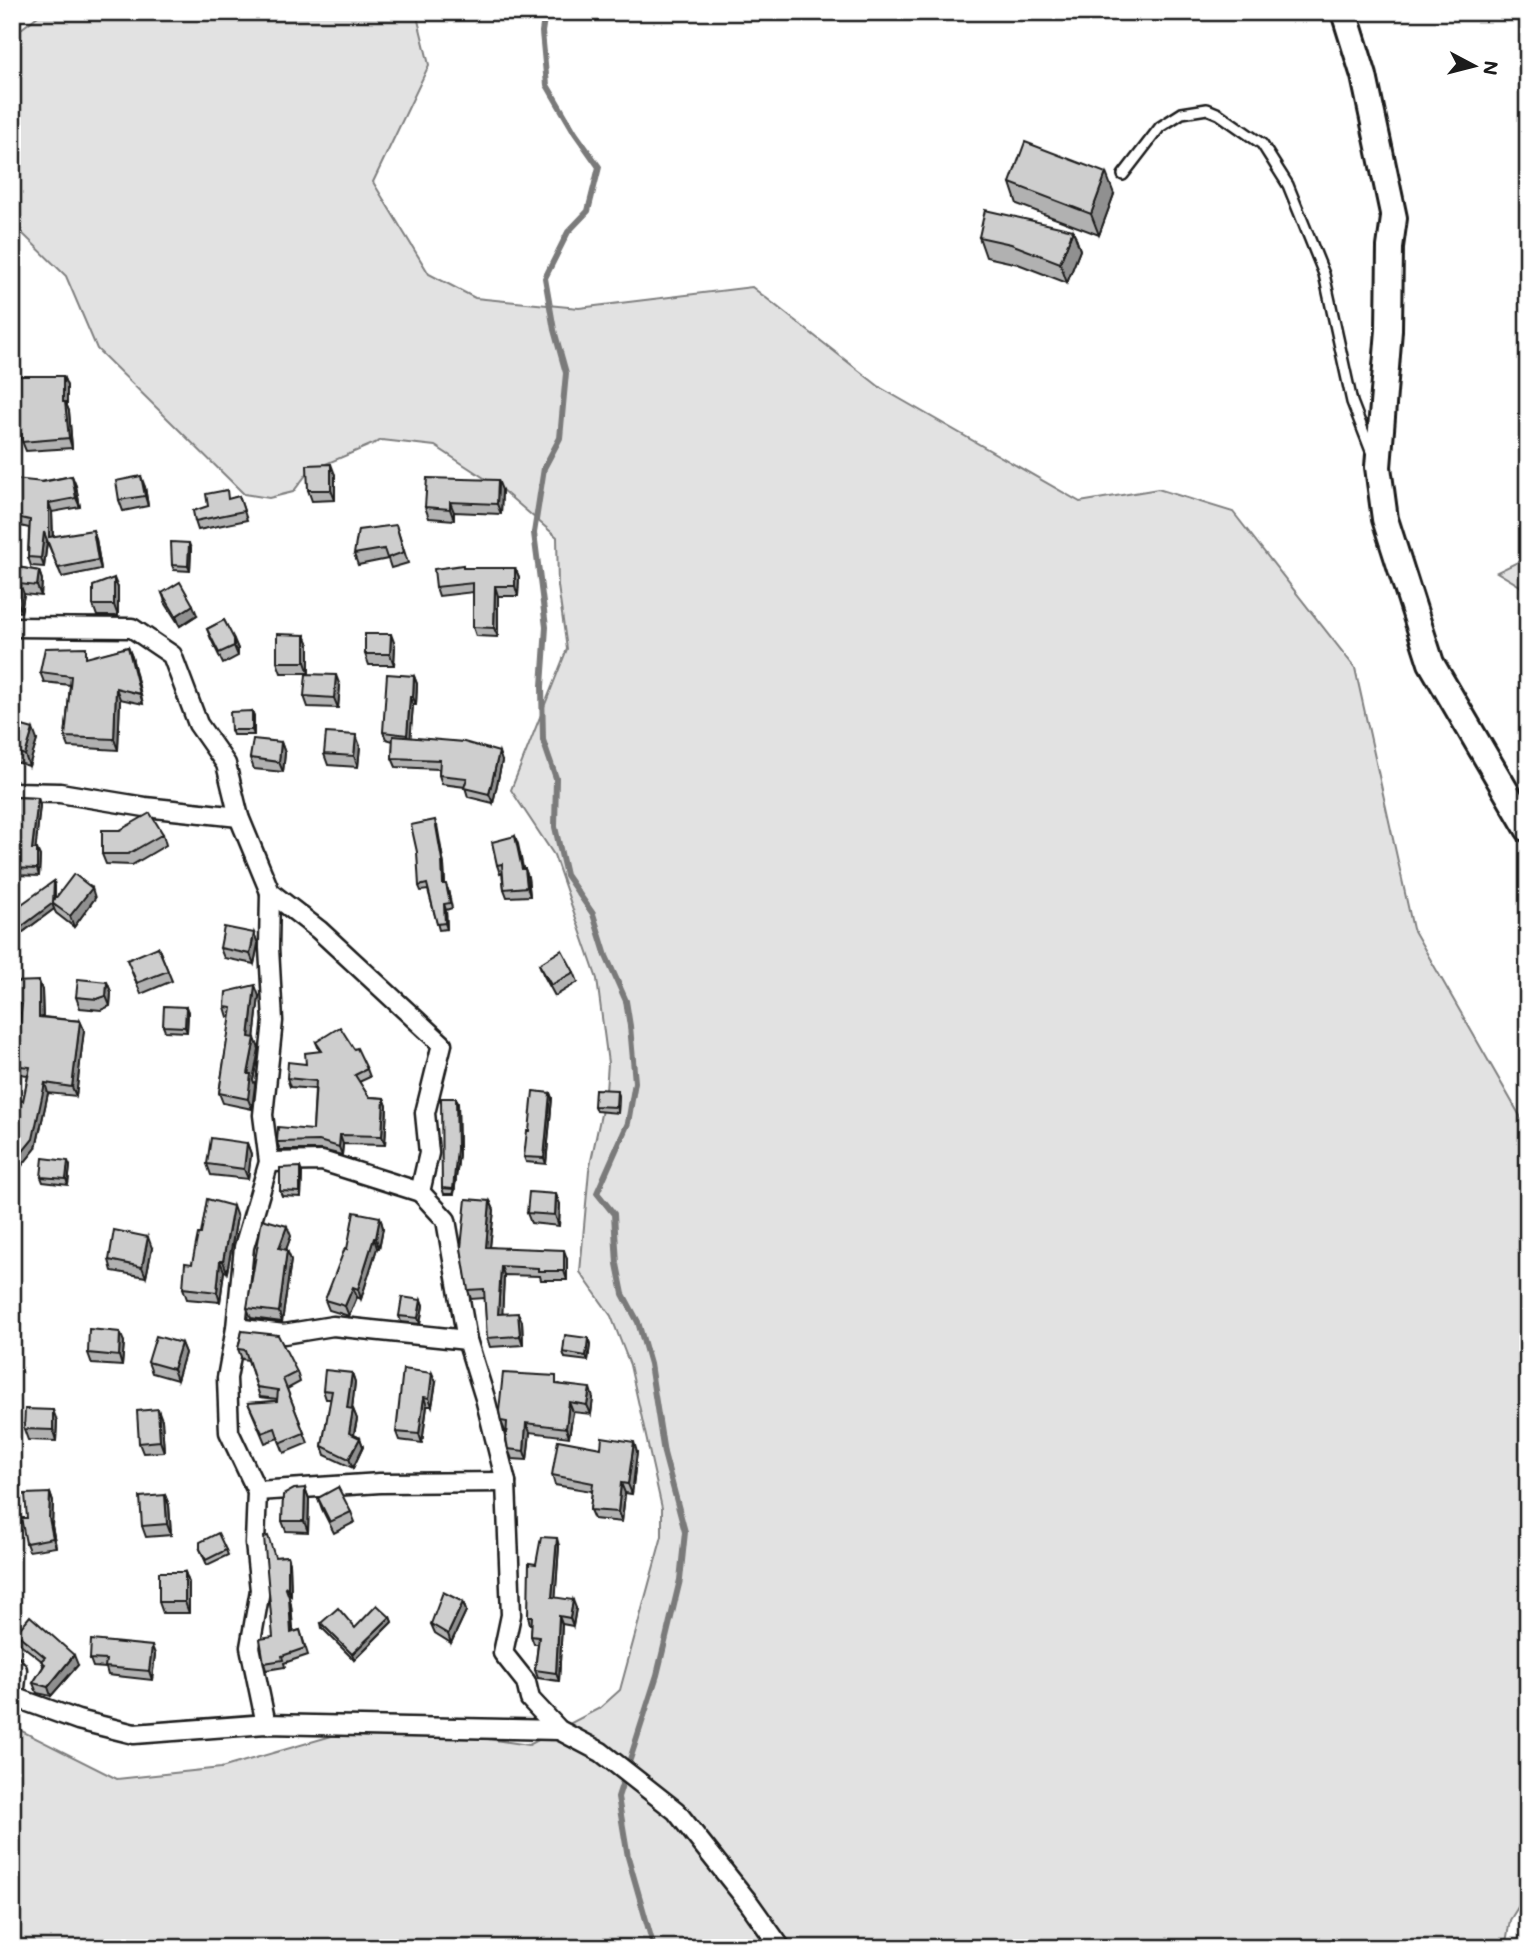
<svg xmlns="http://www.w3.org/2000/svg" width="1540" height="1960" viewBox="0 0 1540 1960" font-family="Mali,sans-serif">
  <style>
    .green { fill: #e2e2e2; stroke: #7f7f7f; stroke-width: 2 }
    .lines { fill: none; stroke-linecap: round; stroke-linejoin: round }
    .stream { stroke: #7a7a7a; stroke-width: 6 }
    .lane-casing { stroke: #1c1c1c; stroke-width: 14 }
    .street-casing { stroke: #1c1c1c; stroke-width: 23 }
    .secondary-casing { stroke: #1c1c1c; stroke-width: 30 }
    .lane { stroke: #fff; stroke-width: 9 }
    .street { stroke: #fff; stroke-width: 18 }
    .secondary { stroke: #fff; stroke-width: 24 }
    .wall { fill: #b1b1b1; stroke: #1c1c1c; stroke-width: 2 }
    .shaded-wall { fill: #909090; stroke: #1c1c1c; stroke-width: 2 }
    .building { fill: #cecece; stroke: #1c1c1c; stroke-width: 2 }
  </style>
  <rect width="100%" height="100%" fill="#fff"/>
  <filter id="ink" filterUnits="userSpaceOnUse"><feTurbulence type="fractalNoise" baseFrequency=".0143" numOctaves="2"/><feDisplacementMap in="SourceGraphic" scale="14" xChannelSelector="R" yChannelSelector="G"/><feConvolveMatrix kernelMatrix="1 2 1 2 8 2 1 2 1" color-interpolation-filters="sRGB"/></filter>
  <g filter="url(#ink)">
    <g class="green">
      <polygon points="43,12 416,12 429,65 373,182 429,274 475,298 579,308 752,287 881,388 1080,502 1158,489 1233,512 1355,668 1413,929 1520,1116 1528,1140 1528,1891 1510,1920 1505,1948 12,1948 12,1726 117,1779 221,1768 349,1731 428,1730 529,1745 600,1708 620,1690 662,1536 662,1508 630,1365 611,1316 580,1272 589,1170 606,1091 608,1063 597,979 554,855 511,790 567,649 558,586 557,537 501,489 435,446 382,440 309,471 293,492 269,498 244,494 97,349 66,276 18,229 12,230 12,36"/>
      <polygon points="1528,557 1528,599 1520,586 1497,572"/>
    </g>
    <g class="lines">
      <polyline class="stream" points="545,12 542,32 547,85 575,133 599,167 588,211 568,232 545,278 554,330 566,373 560,438 544,468 534,533 546,627 542,686 543,740 556,778 555,827 566,875 593,914 606,956 626,1001 630,1026 635,1082 628,1123 597,1193 614,1214 617,1264 623,1294 638,1322 650,1364 664,1453 685,1532 680,1580 657,1675 618,1797 628,1857 654,1948"/>
      <defs>
        <polyline id="lane" points="1123,175 1160,127 1182,113 1207,109 1219,114 1262,144 1288,185 1324,274 1352,402 1371,451"/>
        <g id="street">
          <polyline points="12,627 132,628 172,655 198,724 226,764 239,817 270,892 319,930 442,1044 425,1113 429,1153 420,1192 446,1220 467,1340 485,1398 506,1482 511,1615 503,1653 526,1682 530,1699 559,1730 601,1752 676,1811 749,1903 781,1948"/>
          <polyline points="12,792 60,793 145,807 239,817"/>
          <polyline points="269,1162 322,1161 420,1192"/>
          <polyline points="236,1328 284,1334 333,1326 467,1340"/>
          <polyline points="257,1491 380,1483 506,1482"/>
          <polyline points="12,1665 17,1670 14,1697 78,1720 134,1734 266,1724 559,1730"/>
          <polyline points="266,1724 250,1647 260,1590 255,1543 257,1491 229,1432 227,1378 236,1328 244,1247 269,1162 263,1115 273,1021 269,948 270,892"/>
        </g>
        <polyline id="secondary" points="1344,12 1364,76 1394,218 1390,247 1389,330 1378,467 1385,519 1431,663 1528,829"/>
      </defs>
      <use href="#lane" class="lane-casing"/>
      <use href="#street" class="street-casing"/>
      <use href="#secondary" class="secondary-casing"/>
      <use href="#lane" class="lane"/>
      <use href="#street" class="street"/>
      <use href="#secondary" class="secondary"/>
    </g>
    <g class="wall">
      <polygon points="1010,183 1114,194 1099,235 1017,204"/>
      <polygon points="1073,230 1080,250 1067,283 1018,264 986,257 979,237"/>
      <polygon points="12,376 63,376 67,386 67,406 69,411 72,448 26,451 19,434 19,415 12,413"/>
      <polygon points="335,475 335,500 312,501 308,490"/>
      <polygon points="72,476 76,486 80,507 52,512 53,537 96,539 101,569 62,577 47,541 44,567 31,566 28,557 29,528 12,524 12,487 15,487"/>
      <polygon points="145,487 148,506 123,511 119,500"/>
      <polygon points="502,490 501,514 454,512 454,520 429,518 425,507"/>
      <polygon points="239,496 247,520 198,530 195,521 230,499"/>
      <polygon points="396,525 408,563 391,568 388,559 358,565 354,554"/>
      <polygon points="191,549 190,571 174,570 172,565"/>
      <polygon points="12,566 39,571 42,580 41,596 24,594 21,612 12,611"/>
      <polygon points="464,568 515,568 519,577 518,596 498,596 498,637 476,636 473,627 473,592 439,596 436,587"/>
      <polygon points="118,588 118,616 97,616 93,605"/>
      <polygon points="162,593 197,615 180,626 166,604"/>
      <polygon points="224,620 238,649 238,656 223,664 211,639 207,629"/>
      <polygon points="305,635 309,645 309,673 281,673 277,662"/>
      <polygon points="395,645 394,665 369,665 365,654"/>
      <polygon points="128,647 132,657 143,704 120,699 118,750 69,747 65,737 70,685 44,682 40,672"/>
      <polygon points="414,676 417,684 416,705 413,705 410,738 502,761 493,803 468,797 465,787 442,784 439,775 439,769 396,767 392,758 393,741 386,739 383,732"/>
      <polygon points="340,686 338,708 308,707 304,696"/>
      <polygon points="252,711 254,716 254,735 233,735 231,730"/>
      <polygon points="12,723 37,740 29,766 12,761"/>
      <polygon points="281,742 285,753 283,772 254,769 250,758"/>
      <polygon points="360,746 358,767 328,765 324,754"/>
      <polygon points="12,797 38,798 40,805 35,849 40,856 39,876 15,875 12,868 14,825 12,825"/>
      <polygon points="437,825 444,865 445,884 448,889 452,908 446,910 447,929 439,930 428,890 421,891 419,886"/>
      <polygon points="163,834 166,845 132,865 106,864 102,854"/>
      <polygon points="515,836 523,869 525,869 528,877 530,896 507,897 504,889 502,873 500,874 497,865"/>
      <polygon points="55,886 55,899 95,898 74,927 56,913 54,909 19,935 12,926 12,911"/>
      <polygon points="254,933 258,944 254,964 224,958 220,948"/>
      <polygon points="158,947 172,981 141,994 131,970"/>
      <polygon points="539,964 574,972 578,982 555,996 543,974"/>
      <polygon points="12,982 42,990 43,1017 80,1021 84,1030 76,1096 48,1093 36,1148 12,1178 12,1099 23,1101 28,1075 13,1073 12,1071 12,1045 18,1042 21,1013 12,1013"/>
      <polygon points="107,982 111,992 110,1006 101,1010 80,1008 76,997"/>
      <polygon points="259,996 254,1038 259,1049 253,1080 255,1085 252,1109 223,1103 219,1093 231,1018 228,1017 225,1007"/>
      <polygon points="186,1007 188,1012 187,1032 165,1031 163,1026"/>
      <polygon points="316,1042 367,1069 370,1077 359,1082 369,1097 384,1098 387,1106 385,1145 343,1144 342,1155 322,1150 280,1150 277,1142 313,1130 315,1089 290,1087 287,1078 320,1052"/>
      <polygon points="617,1090 619,1096 618,1113 596,1111 594,1106"/>
      <polygon points="550,1093 552,1098 546,1164 526,1162 524,1157 529,1131"/>
      <polygon points="458,1103 459,1154 454,1194 444,1194 442,1188"/>
      <polygon points="247,1143 251,1154 248,1179 211,1175 207,1164"/>
      <polygon points="70,1166 68,1185 43,1182 41,1177"/>
      <polygon points="302,1173 301,1197 282,1196 280,1191"/>
      <polygon points="490,1201 494,1210 490,1247 567,1259 567,1280 541,1280 540,1276 504,1275 502,1313 522,1321 523,1345 490,1347 487,1338 485,1298 471,1299 468,1290"/>
      <polygon points="560,1204 559,1226 531,1223 527,1213"/>
      <polygon points="237,1217 227,1272 224,1271 220,1302 187,1299 183,1288 192,1264 201,1234"/>
      <polygon points="380,1217 383,1228 379,1248 377,1248 361,1299 357,1297 349,1316 329,1310 325,1300 347,1249"/>
      <polygon points="291,1236 286,1249 287,1250 291,1260 282,1322 251,1318 247,1308"/>
      <polygon points="152,1248 146,1277 112,1271 109,1260"/>
      <polygon points="421,1300 423,1305 420,1324 401,1322 399,1316"/>
      <polygon points="242,1331 297,1372 300,1382 287,1389 308,1443 284,1453 278,1438 265,1443 248,1403 277,1401 277,1399 260,1397 248,1360 242,1359 238,1349"/>
      <polygon points="588,1338 590,1344 588,1361 565,1358 563,1352"/>
      <polygon points="124,1342 122,1366 92,1364 88,1353"/>
      <polygon points="181,1343 185,1353 177,1380 152,1373 148,1362"/>
      <polygon points="352,1373 355,1382 352,1409 353,1409 357,1419 354,1435 360,1438 363,1447 353,1468 325,1455 322,1446 331,1399 326,1399 323,1390"/>
      <polygon points="436,1382 432,1406 427,1406 422,1443 399,1440 396,1432"/>
      <polygon points="559,1384 593,1398 591,1414 573,1412 569,1437 530,1432 527,1460 512,1459 508,1449 506,1431 505,1431 501,1421"/>
      <polygon points="162,1420 164,1452 143,1453 139,1443"/>
      <polygon points="57,1421 56,1441 28,1440 24,1429"/>
      <polygon points="601,1448 637,1452 632,1494 625,1493 622,1522 594,1519 590,1510 592,1491 555,1485 552,1475"/>
      <polygon points="305,1488 309,1499 308,1532 286,1531 282,1521"/>
      <polygon points="50,1493 53,1502 52,1526 56,1547 29,1551 26,1543 27,1518"/>
      <polygon points="165,1495 169,1505 171,1535 146,1537 142,1526"/>
      <polygon points="318,1498 351,1512 355,1522 334,1533 322,1509"/>
      <polygon points="559,1546 555,1598 576,1608 573,1626 562,1624 559,1681 538,1678 535,1670 538,1644 534,1644 531,1636 532,1624 530,1624 528,1616 536,1564"/>
      <polygon points="200,1549 226,1550 228,1555 207,1565"/>
      <polygon points="288,1556 290,1563 291,1596 287,1593 291,1605 293,1632 300,1630 308,1655 284,1663 285,1667 266,1670 264,1663 273,1637 275,1557"/>
      <polygon points="185,1572 189,1583 189,1613 163,1613 159,1602"/>
      <polygon points="463,1602 466,1611 451,1643 435,1633 431,1624"/>
      <polygon points="390,1617 392,1622 354,1660 322,1628 321,1623 355,1628"/>
      <polygon points="16,1633 78,1665 51,1696 37,1693 33,1683 43,1667 42,1661 19,1643"/>
      <polygon points="155,1654 152,1680 108,1675 106,1668 93,1667 90,1659"/>
    </g>
    <g class="shaded-wall">
      <polygon points="1106,173 1114,194 1099,235 1091,214"/>
      <polygon points="1073,230 1080,250 1067,283 1060,263"/>
      <polygon points="63,376 67,386 67,406 69,411 72,448 69,438 63,402"/>
      <polygon points="331,464 335,475 335,500 331,490"/>
      <polygon points="72,476 76,486 80,507 76,498"/>
      <polygon points="141,476 145,487 148,506 145,496"/>
      <polygon points="498,480 502,490 501,514 497,504"/>
      <polygon points="450,502 454,512 454,520 450,509"/>
      <polygon points="49,503 52,512 53,546 49,537"/>
      <polygon points="93,530 96,539 101,569 98,560"/>
      <polygon points="44,532 47,541 44,567 41,558"/>
      <polygon points="189,543 191,549 190,571 188,566"/>
      <polygon points="515,568 519,577 518,596 515,586"/>
      <polygon points="39,571 42,580 41,596 37,586"/>
      <polygon points="114,578 118,588 118,616 114,605"/>
      <polygon points="20,584 24,594 21,612 18,602"/>
      <polygon points="495,586 498,596 498,637 494,628"/>
      <polygon points="193,605 197,615 180,626 176,616"/>
      <polygon points="391,634 395,645 394,665 390,654"/>
      <polygon points="305,635 309,645 309,673 305,662"/>
      <polygon points="234,639 238,649 238,656 234,646"/>
      <polygon points="128,647 132,657 143,704 140,694"/>
      <polygon points="336,675 340,686 338,708 334,698"/>
      <polygon points="414,676 417,684 416,705 413,697"/>
      <polygon points="116,688 120,699 118,750 114,739"/>
      <polygon points="410,697 413,705 410,743 407,735"/>
      <polygon points="252,711 254,716 254,735 252,730"/>
      <polygon points="33,729 37,740 29,766 25,755"/>
      <polygon points="356,735 360,746 358,767 354,756"/>
      <polygon points="281,742 285,753 283,772 279,762"/>
      <polygon points="499,752 502,761 493,803 489,794"/>
      <polygon points="38,798 40,805 35,855 32,849"/>
      <polygon points="435,820 444,865 445,890 443,884"/>
      <polygon points="515,836 518,844 525,877 522,869"/>
      <polygon points="37,849 40,856 39,876 37,869"/>
      <polygon points="525,869 528,877 530,896 527,887"/>
      <polygon points="54,881 55,886 55,905 53,903"/>
      <polygon points="92,888 95,898 74,927 70,916"/>
      <polygon points="52,903 54,909 19,935 17,930"/>
      <polygon points="444,904 446,910 447,929 445,923"/>
      <polygon points="254,933 258,944 254,964 250,954"/>
      <polygon points="39,981 42,990 43,1026 39,1017"/>
      <polygon points="107,982 111,992 110,1006 106,996"/>
      <polygon points="255,985 259,996 253,1048 249,1037"/>
      <polygon points="186,1007 188,1012 187,1032 185,1027"/>
      <polygon points="80,1021 84,1030 76,1096 72,1087"/>
      <polygon points="255,1038 259,1049 253,1080 255,1085 252,1109 248,1099 248,1074"/>
      <polygon points="45,1083 48,1093 36,1148 12,1178 12,1165"/>
      <polygon points="617,1090 619,1096 618,1113 616,1107"/>
      <polygon points="550,1093 552,1098 546,1164 544,1158"/>
      <polygon points="384,1098 387,1106 385,1145 382,1136"/>
      <polygon points="456,1098 458,1103 459,1154 454,1194 453,1189"/>
      <polygon points="340,1135 343,1144 342,1155 339,1147"/>
      <polygon points="247,1143 251,1154 248,1179 244,1169"/>
      <polygon points="68,1161 70,1166 68,1185 66,1179"/>
      <polygon points="300,1167 302,1173 301,1197 300,1192"/>
      <polygon points="556,1194 560,1204 559,1226 555,1215"/>
      <polygon points="490,1201 494,1210 489,1256 486,1247"/>
      <polygon points="233,1206 237,1217 227,1272 223,1261"/>
      <polygon points="380,1217 383,1228 379,1248 376,1238"/>
      <polygon points="287,1226 291,1236 283,1258 279,1248"/>
      <polygon points="148,1237 152,1248 146,1277 142,1267"/>
      <polygon points="374,1238 377,1248 361,1299 358,1289"/>
      <polygon points="287,1250 291,1260 282,1322 279,1312"/>
      <polygon points="564,1250 567,1259 567,1280 564,1271"/>
      <polygon points="220,1261 224,1271 220,1302 217,1292"/>
      <polygon points="501,1266 504,1275 502,1322 498,1314"/>
      <polygon points="353,1287 357,1297 349,1316 345,1306"/>
      <polygon points="421,1300 423,1305 420,1324 418,1318"/>
      <polygon points="518,1313 522,1321 523,1345 520,1336"/>
      <polygon points="120,1332 124,1342 122,1366 119,1356"/>
      <polygon points="588,1338 590,1344 588,1361 586,1356"/>
      <polygon points="181,1343 185,1353 177,1380 173,1369"/>
      <polygon points="352,1373 355,1382 351,1417 347,1408"/>
      <polygon points="432,1373 436,1382 432,1406 429,1398"/>
      <polygon points="590,1388 593,1398 591,1414 587,1405"/>
      <polygon points="424,1397 427,1406 422,1443 419,1434"/>
      <polygon points="569,1402 573,1412 569,1437 566,1428"/>
      <polygon points="158,1409 162,1420 164,1452 160,1441"/>
      <polygon points="353,1409 357,1419 352,1442 349,1433"/>
      <polygon points="53,1410 57,1421 56,1441 53,1430"/>
      <polygon points="526,1423 530,1432 527,1460 524,1451"/>
      <polygon points="360,1438 363,1447 353,1468 349,1459"/>
      <polygon points="634,1442 637,1452 632,1494 628,1484"/>
      <polygon points="621,1483 625,1493 622,1522 618,1512"/>
      <polygon points="305,1488 309,1499 308,1532 304,1521"/>
      <polygon points="50,1493 53,1502 52,1526 56,1547 53,1538 49,1518"/>
      <polygon points="165,1495 169,1505 171,1535 167,1524"/>
      <polygon points="557,1538 559,1546 555,1605 552,1597"/>
      <polygon points="288,1556 290,1563 291,1596 288,1589"/>
      <polygon points="185,1572 189,1583 189,1613 185,1602"/>
      <polygon points="289,1597 291,1605 294,1640 291,1633"/>
      <polygon points="573,1600 576,1608 573,1626 570,1618"/>
      <polygon points="463,1602 466,1611 451,1643 448,1634"/>
      <polygon points="559,1616 562,1624 559,1681 556,1673"/>
      <polygon points="390,1617 392,1622 354,1660 352,1654"/>
      <polygon points="152,1646 155,1654 152,1680 149,1671"/>
      <polygon points="74,1655 78,1665 51,1696 48,1687"/>
    </g>
    <g class="building">
      <polygon points="1025,142 1106,173 1091,214 1010,183"/>
      <polygon points="985,210 1073,230 1060,263 1011,244 979,237"/>
      <polygon points="12,376 63,376 63,402 65,402 69,438 22,442 22,434 19,434 19,406 12,405"/>
      <polygon points="331,464 331,490 308,490 307,465"/>
      <polygon points="72,476 76,498 49,503 49,537 93,530 98,560 58,568 44,532 41,558 28,557 30,520 12,516 12,487 15,487 15,479 43,482"/>
      <polygon points="141,476 145,496 119,500 116,481"/>
      <polygon points="427,478 498,480 497,504 450,502 450,509 425,507"/>
      <polygon points="227,490 228,499 239,496 244,511 195,521 193,511 208,506 206,494"/>
      <polygon points="396,525 404,552 387,558 384,549 354,554 358,530"/>
      <polygon points="171,542 189,543 188,566 172,565"/>
      <polygon points="463,565 463,568 515,568 515,586 495,586 494,628 473,627 473,583 436,587 434,569"/>
      <polygon points="12,566 39,571 37,586 20,584 18,602 12,602"/>
      <polygon points="114,578 114,605 93,605 93,586"/>
      <polygon points="180,582 193,605 176,616 162,593"/>
      <polygon points="224,620 234,639 234,646 219,653 207,629"/>
      <polygon points="277,634 305,635 305,662 277,662"/>
      <polygon points="365,634 391,634 390,654 365,654"/>
      <polygon points="86,647 86,658 128,647 140,694 116,688 114,739 65,737 71,676 40,672 45,648"/>
      <polygon points="306,674 336,675 334,698 304,696"/>
      <polygon points="387,674 414,676 413,697 410,697 407,735 383,732"/>
      <polygon points="252,711 252,730 231,730 230,712"/>
      <polygon points="12,723 33,729 25,755 12,751"/>
      <polygon points="326,733 356,735 354,756 324,754"/>
      <polygon points="393,736 464,742 499,752 489,794 464,788 467,778 439,775 440,760 392,758"/>
      <polygon points="253,739 281,742 279,762 250,758"/>
      <polygon points="12,797 38,798 32,849 37,849 37,869 12,868 14,819 12,819"/>
      <polygon points="150,813 163,834 128,854 102,854 102,830 120,830"/>
      <polygon points="435,820 442,860 443,884 446,884 450,903 444,904 445,923 437,924 427,884 419,886 417,852 411,825"/>
      <polygon points="515,836 522,869 525,869 527,887 504,889 502,864 497,865 492,842"/>
      <polygon points="74,874 92,888 70,916 52,903"/>
      <polygon points="54,881 53,903 17,930 12,923 12,911"/>
      <polygon points="224,927 254,933 250,954 220,948"/>
      <polygon points="158,947 168,971 137,983 127,960"/>
      <polygon points="562,950 574,972 551,985 539,964"/>
      <polygon points="78,979 107,982 106,996 97,999 76,997"/>
      <polygon points="39,981 39,1017 80,1021 72,1087 45,1083 33,1139 12,1165 12,1099 23,1101 30,1067 12,1065 13,1041 18,1042 22,1004 12,1004 12,982"/>
      <polygon points="255,985 249,1037 255,1038 248,1074 251,1074 248,1099 219,1093 232,1008 225,1007 226,992"/>
      <polygon points="164,1006 186,1007 185,1027 163,1026"/>
      <polygon points="340,1027 354,1049 357,1048 367,1069 355,1075 369,1097 384,1098 382,1136 340,1135 339,1147 319,1141 277,1142 278,1127 313,1130 316,1081 287,1078 288,1062 306,1064 305,1053 322,1051 316,1042"/>
      <polygon points="595,1089 617,1090 616,1107 594,1106"/>
      <polygon points="533,1091 550,1093 544,1158 524,1157 527,1131 529,1131"/>
      <polygon points="441,1098 456,1098 457,1149 453,1189 442,1188"/>
      <polygon points="211,1138 247,1143 244,1169 207,1164"/>
      <polygon points="43,1158 68,1161 66,1179 41,1177"/>
      <polygon points="300,1167 300,1192 280,1191 280,1168"/>
      <polygon points="529,1192 556,1194 555,1215 527,1213"/>
      <polygon points="207,1199 233,1206 223,1261 220,1261 217,1292 183,1288 185,1263 192,1264 198,1234 201,1234"/>
      <polygon points="466,1199 490,1201 486,1247 564,1250 564,1271 538,1271 538,1268 501,1266 498,1314 518,1313 520,1336 487,1338 484,1289 468,1290 461,1248"/>
      <polygon points="354,1212 380,1217 376,1238 374,1238 358,1289 353,1287 345,1306 325,1300 345,1248 347,1249"/>
      <polygon points="262,1219 287,1226 279,1248 287,1250 279,1312 247,1308"/>
      <polygon points="114,1230 148,1237 142,1267 109,1260"/>
      <polygon points="402,1297 421,1300 418,1318 399,1316"/>
      <polygon points="89,1329 120,1332 119,1356 88,1353"/>
      <polygon points="242,1331 278,1335 297,1372 283,1379 304,1433 280,1443 275,1428 262,1433 248,1403 277,1401 278,1390 257,1387 245,1350 238,1349"/>
      <polygon points="565,1335 588,1338 586,1356 563,1352"/>
      <polygon points="156,1336 181,1343 173,1369 148,1362"/>
      <polygon points="403,1369 432,1373 429,1398 424,1397 419,1434 396,1432"/>
      <polygon points="325,1370 352,1373 347,1408 353,1409 349,1433 360,1438 349,1459 322,1446 332,1391 323,1390"/>
      <polygon points="503,1373 556,1376 556,1384 590,1388 587,1405 569,1402 566,1428 526,1423 524,1451 508,1449 506,1438 507,1422 501,1421 499,1411"/>
      <polygon points="25,1409 53,1410 53,1430 24,1429"/>
      <polygon points="158,1409 160,1441 139,1443 137,1411"/>
      <polygon points="602,1437 634,1442 628,1484 621,1483 618,1512 590,1510 593,1483 552,1475 558,1440 601,1448"/>
      <polygon points="338,1487 351,1512 330,1522 318,1498"/>
      <polygon points="305,1488 304,1521 282,1521 283,1495 294,1489"/>
      <polygon points="50,1493 49,1518 53,1538 26,1543 21,1518 27,1518 25,1494"/>
      <polygon points="165,1495 167,1524 142,1526 140,1497"/>
      <polygon points="218,1533 226,1550 206,1560 200,1549 200,1542"/>
      <polygon points="268,1536 275,1557 288,1556 288,1589 285,1586 289,1597 291,1633 300,1630 305,1648 282,1656 283,1660 264,1663 260,1639 273,1637 264,1537"/>
      <polygon points="541,1537 557,1538 552,1597 573,1600 570,1618 559,1616 556,1673 535,1670 539,1637 531,1636 532,1616 528,1616 529,1563 536,1564"/>
      <rect x="159" y="1572" width="26" height="30"/>
      <polygon points="443,1592 463,1602 448,1634 431,1624"/>
      <polygon points="377,1605 390,1617 352,1654 321,1623 338,1608 355,1628"/>
      <polygon points="30,1616 74,1655 48,1687 33,1683 45,1664 41,1661 45,1657 16,1633"/>
      <polygon points="91,1640 152,1646 149,1671 105,1667 106,1660 90,1659"/>
    </g>
  </g>
  <rect width="1540" height="1960" fill="none" stroke="#fff" stroke-width="42"/>
  <rect x="21" y="21" width="1498" height="1918" fill="none" stroke="#1c1c1c" stroke-width="2.5" filter="url(#ink)"/>
  <g transform="translate(1474 66) rotate(97)" stroke="#ffffff" stroke-width="5" paint-order="stroke">
  <path d="M0-5L12 26L0 18L-12 26Z" fill="#1c1c1c"/>
  <text y="-10" font-size="19" font-weight="bold" text-anchor="middle" fill="#1c1c1c">N</text>
  </g>
</svg>
